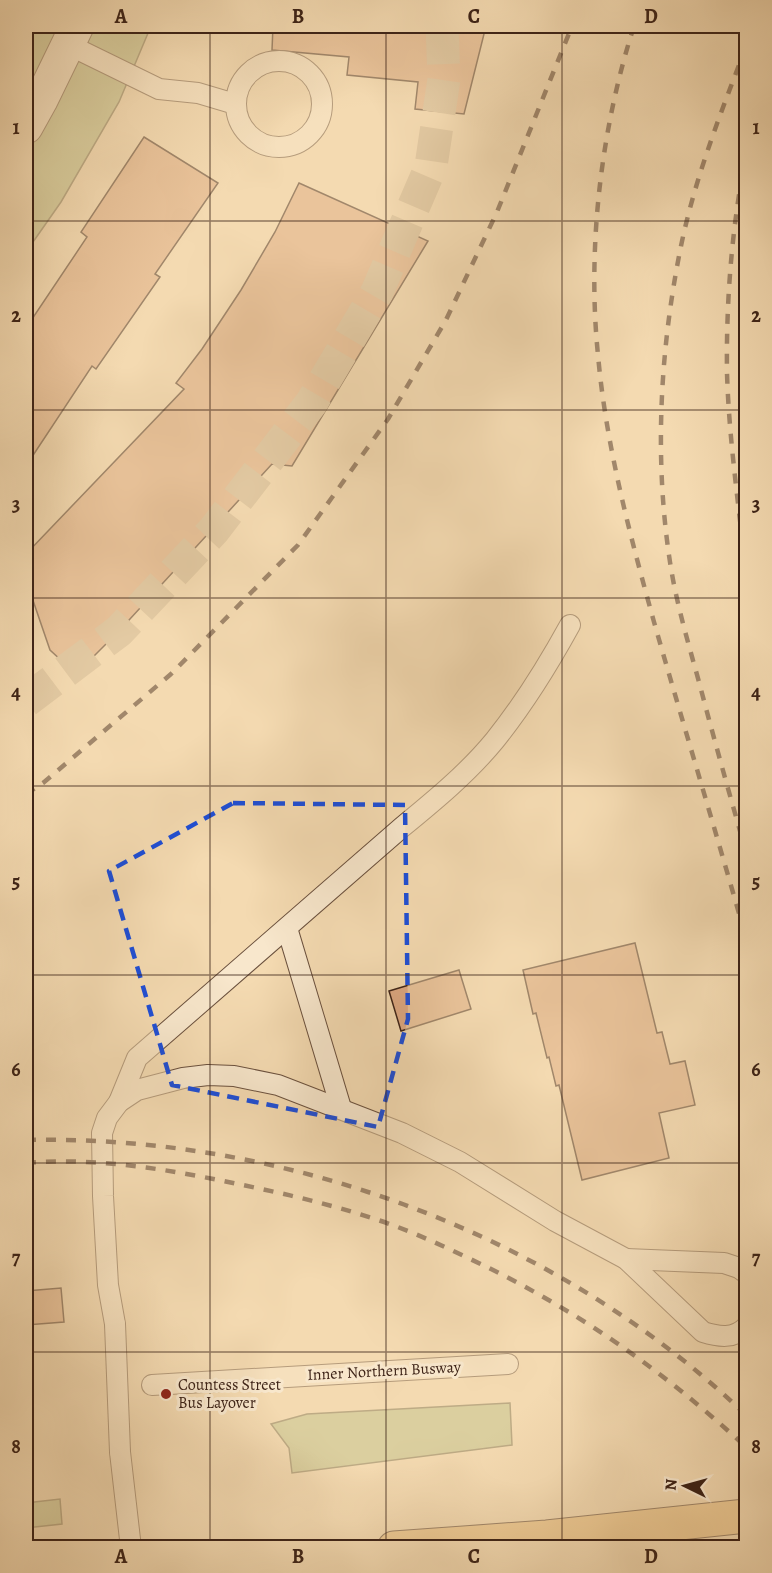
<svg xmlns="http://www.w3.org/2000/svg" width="772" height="1573" viewBox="0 0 772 1573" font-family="Alegreya,serif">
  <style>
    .green { fill: #bcc08b; stroke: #7c7251; stroke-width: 1.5 }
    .building { fill: #dda882; stroke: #3d2317; stroke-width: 1.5 }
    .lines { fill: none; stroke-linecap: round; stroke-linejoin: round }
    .minor-tunnel { stroke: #cfb592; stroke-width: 33; stroke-dasharray: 33 16; stroke-linecap: butt }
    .service-casing { stroke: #6b513e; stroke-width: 22 }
    .tertiary-casing { stroke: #6b513e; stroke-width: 35 }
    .primary-casing { stroke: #3d2317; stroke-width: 35 }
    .service { stroke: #f8e7cc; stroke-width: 20 }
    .tertiary { stroke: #f8e7cc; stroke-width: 33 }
    .primary { stroke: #eabd78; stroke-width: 33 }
    .rail { stroke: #3d2317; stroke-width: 4.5; stroke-dasharray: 10 10; stroke-linecap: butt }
    .service-bridge-casing { stroke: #6b513e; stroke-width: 22; stroke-linecap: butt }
    .service-bridge { stroke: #f8e7cc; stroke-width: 20 }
    .marked { fill: none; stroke: #1d4ed8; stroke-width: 4.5; stroke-dasharray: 12 8; stroke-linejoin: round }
    .grid { fill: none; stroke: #3d2317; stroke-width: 1.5; stroke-opacity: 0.55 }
    .poi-dot { fill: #8f2418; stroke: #f8e7cc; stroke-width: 2 }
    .labels { text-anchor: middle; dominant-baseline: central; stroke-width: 6; stroke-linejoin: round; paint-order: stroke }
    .street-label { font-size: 16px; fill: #3d2317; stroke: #f8e7cc }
    .poi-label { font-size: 16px; fill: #3d2317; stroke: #f8e7cc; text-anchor: start }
    .neatline { fill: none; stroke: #3d2317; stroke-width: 2 }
    .grid-label { font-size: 20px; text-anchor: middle; font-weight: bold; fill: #3d2317 }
  </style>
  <rect width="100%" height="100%" fill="#f4dab1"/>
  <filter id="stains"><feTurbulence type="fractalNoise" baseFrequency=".00333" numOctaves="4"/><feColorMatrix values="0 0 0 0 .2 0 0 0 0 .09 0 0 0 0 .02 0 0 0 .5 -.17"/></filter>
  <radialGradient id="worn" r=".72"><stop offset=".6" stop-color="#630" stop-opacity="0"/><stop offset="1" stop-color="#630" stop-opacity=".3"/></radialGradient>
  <g class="green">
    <polygon points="26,26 151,26 119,102 61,202 26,252"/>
    <polygon points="510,1403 512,1445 292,1473 289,1448 271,1424 307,1414"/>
    <polygon points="60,1499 62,1524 26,1528 26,1503"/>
  </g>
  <g class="building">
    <polygon points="273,26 486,26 464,114 415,109 418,82 347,75 349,57 272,50"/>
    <polygon points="144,137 218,183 155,274 160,277 96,369 92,366 26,466 26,328 87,237 81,232"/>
    <polygon points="299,183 428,241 292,466 272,464 119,631 76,674 50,650 26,580 26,554 184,389 176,383 202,349 241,290 275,232"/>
    <polygon points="635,943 657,1033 662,1032 670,1064 685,1061 695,1105 659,1113 669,1158 582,1180 559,1085 556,1086 549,1057 547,1058 536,1013 533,1014 523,970"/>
    <polygon points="459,970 471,1009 401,1031 389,991"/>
    <polygon points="61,1288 64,1322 26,1325 26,1291"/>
  </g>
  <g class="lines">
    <polyline class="minor-tunnel" points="26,701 119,631 214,530 312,402 377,292 431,166 444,79 442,26"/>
    <defs>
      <g id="service">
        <polyline points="69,45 159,89 198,93 235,104"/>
        <circle cx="279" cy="104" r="43"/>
        <polyline points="287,928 341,1108"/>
        <path d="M119,1102L137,1058L401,828C434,801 468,773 495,740C524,704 548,665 570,625"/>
        <polyline points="626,1259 724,1263 739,1268 746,1273"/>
        <path d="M115,1324L108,1285L103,1196L102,1133L107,1118L119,1102L137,1090L183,1078L208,1075L234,1076L278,1085L402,1133L460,1162L555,1221L626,1259L703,1332C719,1337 734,1339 746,1327"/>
        <polyline points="152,1385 508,1364"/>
        <polyline points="120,1452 131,1548"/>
      </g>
      <polyline id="tertiary" points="26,127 41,100 77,26"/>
      <polyline id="primary" points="394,1548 547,1537 746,1516"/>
    </defs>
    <use href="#service" class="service-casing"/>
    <use href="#tertiary" class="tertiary-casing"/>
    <use href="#primary" class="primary-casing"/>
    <use href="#service" class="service"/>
    <use href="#tertiary" class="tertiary"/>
    <use href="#primary" class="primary"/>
    <g class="rail">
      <path d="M634,26C601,128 587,248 598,355C606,446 630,535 654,622C684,727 716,832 746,938"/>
      <path d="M746,47C721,112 695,178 681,246C660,349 654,458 670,562C676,602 688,642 699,682C714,739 730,796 746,852"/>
      <path d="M746,155C732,226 726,300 727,373C729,440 739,507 746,573"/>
      <polyline points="26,794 43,783 171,674 298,545 388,419 446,320 497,212 572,26"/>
      <path d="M26,1140C285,1134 558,1235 746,1415"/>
      <path d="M26,1163C94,1157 166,1169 233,1183C282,1193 330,1204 378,1220C408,1230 437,1243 466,1257C573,1307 660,1368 746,1447"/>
    </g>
    <defs>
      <polyline id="service-bridge" points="115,1324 120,1452"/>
    </defs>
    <use href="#service-bridge" class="service-bridge-casing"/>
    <use href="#service-bridge" class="service-bridge"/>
  </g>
  <path d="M0 0H772V1573H0ZM233,803L405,805L408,1019L378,1127L172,1085L109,871Z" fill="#f4dab1" fill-opacity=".55" fill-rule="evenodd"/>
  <path class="marked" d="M233,803L405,805L408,1019L378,1127L172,1085L109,871Z"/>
  <path class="grid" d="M210,26V1548M386,26V1548M562,26V1548M26,221H746M26,410H746M26,598H746M26,786H746M26,975H746M26,1163H746M26,1352H746"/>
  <circle class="poi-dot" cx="166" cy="1394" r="6"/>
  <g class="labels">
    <g class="street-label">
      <text transform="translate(384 1371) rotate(-3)">Inner Northern Busway</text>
    </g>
    <g class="poi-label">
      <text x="178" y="1385">Countess Street<tspan x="178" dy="18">Bus Layover</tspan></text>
    </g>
  </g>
  <rect width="772" height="1573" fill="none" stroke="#f4dab1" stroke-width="66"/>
  <g transform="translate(685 1486) rotate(275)" stroke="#f8e7cc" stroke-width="4.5" paint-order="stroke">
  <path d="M0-4.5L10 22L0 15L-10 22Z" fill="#3d2317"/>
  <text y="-9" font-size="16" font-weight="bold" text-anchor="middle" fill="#3d2317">N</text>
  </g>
  <rect x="33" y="33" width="706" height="1507" class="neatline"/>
  <g class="grid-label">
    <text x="121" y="23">A</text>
    <text x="298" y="23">B</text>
    <text x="474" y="23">C</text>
    <text x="651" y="23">D</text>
    <text x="16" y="134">1</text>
    <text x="756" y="134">1</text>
    <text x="16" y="322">2</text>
    <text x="756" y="322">2</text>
    <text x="16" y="511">3</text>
    <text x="756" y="511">3</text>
    <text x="16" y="699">4</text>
    <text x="756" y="699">4</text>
    <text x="16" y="888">5</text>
    <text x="756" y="888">5</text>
    <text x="16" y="1076">6</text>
    <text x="756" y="1076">6</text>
    <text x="16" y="1264">7</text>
    <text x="756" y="1264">7</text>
    <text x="16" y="1453">8</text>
    <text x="756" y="1453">8</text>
    <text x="121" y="1563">A</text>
    <text x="298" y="1563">B</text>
    <text x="474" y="1563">C</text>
    <text x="651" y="1563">D</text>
  </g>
  <rect width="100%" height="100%" filter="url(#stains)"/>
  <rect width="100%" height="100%" fill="url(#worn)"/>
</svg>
